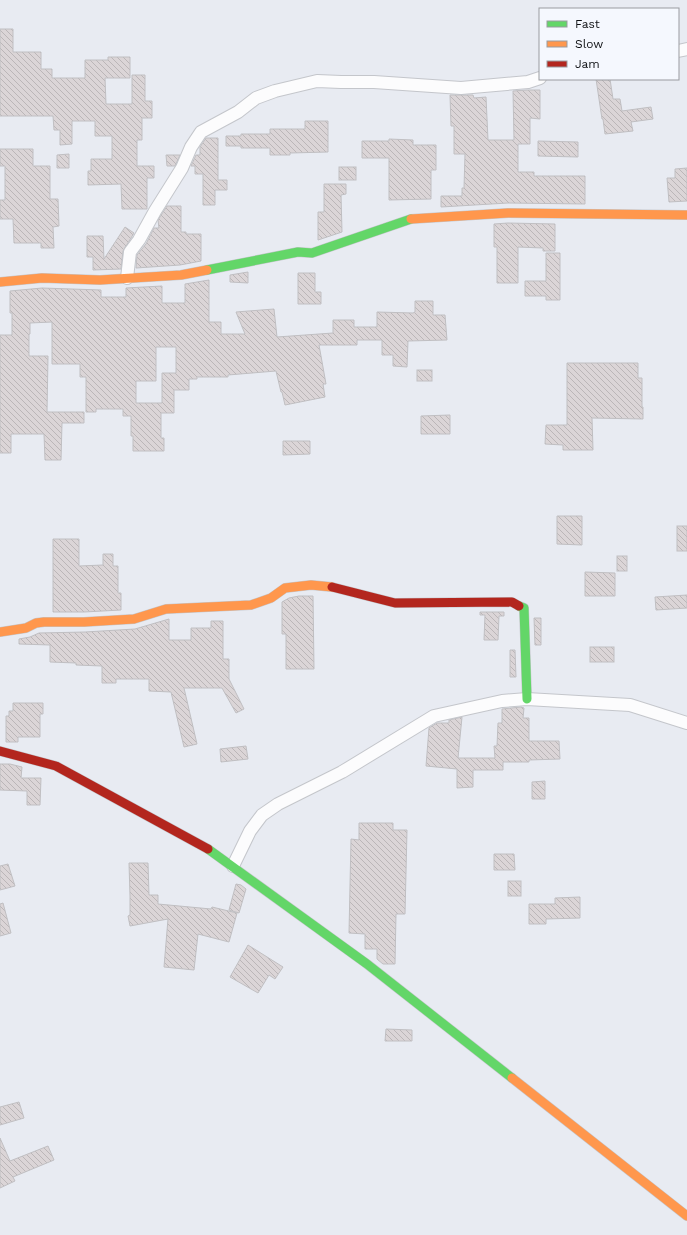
<svg xmlns="http://www.w3.org/2000/svg" width="687" height="1235" viewBox="0 0 687 1235" font-family="'Work Sans',sans-serif">
  <style>
    .building { fill: url(#building-back-hatch); stroke: #c0bfc2; fill-rule: evenodd }
    .lines { fill: none; stroke-linecap: round; stroke-linejoin: round }
    .street-casing { stroke: #c4c6cb; stroke-width: 14 }
    .fast-casing { stroke: #c4c6cb; stroke-width: 10 }
    .slow-casing { stroke: #c4c6cb; stroke-width: 10 }
    .jam-casing { stroke: #c4c6cb; stroke-width: 10 }
    .street { stroke: #fcfcfd; stroke-width: 12 }
    .fast { stroke: #63d668; stroke-width: 9 }
    .slow { stroke: #ff974d; stroke-width: 9 }
    .jam { stroke: #b3261e; stroke-width: 9 }
  </style>
  <defs>
    <pattern id="building-back-hatch" width="6" height="6" patternUnits="userSpaceOnUse"><rect width="6" height="6" fill="#dbd5d7"/><path d="M-1 5l2 2M0 0l6 6M5-1l2 2" fill="none" stroke="#bbb6b8"/></pattern>
  </defs>
  <rect width="100%" height="100%" fill="#e8ebf2"/>
  <g class="building">
    <polygon points="0,29 13,29 13,52 41,52 41,69 52,69 52,78 85,78 85,60 108,60 108,57 130,57 130,78 105,78 106,104 132,104 132,75 145,75 145,101 152,101 152,118 142,118 142,140 137,140 137,166 154,166 154,178 147,178 147,209 122,209 121,184 88,185 88,171 91,171 91,159 112,159 112,136 95,136 95,121 72,121 72,144 60,145 60,130 54,130 53,116 0,116"/>
    <polygon points="596,79 610,79 613,99 620,99 622,111 651,107 653,119 631,122 633,131 605,134 603,119 602,119"/>
    <polygon points="527,90 540,90 540,119 530,118 530,144 518,144 518,172 534,172 534,176 585,176 585,204 508,203 441,207 441,196 462,196 462,188 464,188 465,154 454,154 454,126 451,126 450,95 473,95 474,98 486,97 488,140 514,140 513,91"/>
    <polygon points="305,121 328,121 328,152 290,153 290,155 270,155 270,148 241,148 241,146 226,146 226,136 241,136 241,134 270,134 270,129 305,129"/>
    <polygon points="206,138 218,138 218,180 227,180 227,190 215,190 215,205 203,205 203,174 195,174 195,166 191,166 196,155 200,155 200,147"/>
    <polygon points="389,139 413,140 413,145 436,145 436,170 431,170 431,199 389,200 389,158 362,158 362,141 389,141"/>
    <polygon points="538,141 578,142 578,157 538,156"/>
    <polygon points="0,149 33,149 33,166 50,166 50,199 58,199 59,226 53,227 54,248 41,248 41,243 14,243 13,219 0,219 0,200 5,200 5,166 0,166"/>
    <polygon points="69,154 69,168 57,168 57,155"/>
    <polygon points="166,155 180,155 175,166 167,166"/>
    <rect x="339" y="167" width="17" height="13"/>
    <polygon points="687,168 687,201 669,202 667,178 675,178 675,169"/>
    <polygon points="324,184 346,184 346,194 341,195 342,232 318,240 318,212 324,212"/>
    <polygon points="167,206 181,206 181,232 186,232 186,234 201,234 201,261 180,265 136,268 137,255 146,244 154,228 159,228 158,220"/>
    <polygon points="508,223 555,224 555,251 543,251 543,248 518,247 518,283 497,283 497,247 494,247 494,224"/>
    <polygon points="125,227 134,233 123,251 121,269 93,270 93,257 87,257 87,236 103,236 104,259"/>
    <polygon points="546,253 560,253 560,300 546,300 546,296 525,296 525,281 546,281"/>
    <polygon points="248,272 248,283 230,282 230,275"/>
    <polygon points="298,273 315,273 315,292 321,292 321,304 298,304"/>
    <path d="M209,280V322H221V334H245L236,312L274,309L277,337L333,333V320H354V327H377V312L413,313L415,312V301H433V315H445L447,340L408,341L407,367L393,366V355H382V340H357V345H319L326,384H323L325,397L285,405L282,392H281L276,371L228,375V377H197V379H189V390H174V413H161V438H164V451H133V436H131V416H123V409H96V412H86V377H80V364H52V322L30,323V334H29V356H48L47,412H84V423H62L61,460H45L44,434H11V453H0V335H12V313H10V291L42,288L101,290V297H126V288L162,286V303H185V284ZM156,347H176V373H162V403H136V381H156Z"/>
    <polygon points="567,363 638,363 638,378 642,378 642,407 643,407 643,419 592,418 593,450 563,450 563,445 545,444 546,425 567,425"/>
    <rect x="417" y="370" width="15" height="11"/>
    <polygon points="450,415 450,434 421,434 421,416"/>
    <polygon points="283,441 310,441 310,454 283,455"/>
    <polygon points="557,516 582,516 582,545 557,544"/>
    <rect x="677" y="526" width="10" height="25"/>
    <polygon points="53,539 79,539 79,566 103,565 103,554 113,554 113,566 118,566 118,593 121,593 121,610 84,612 53,612"/>
    <rect x="617" y="556" width="10" height="15"/>
    <polygon points="585,572 615,573 615,596 585,596"/>
    <polygon points="687,595 687,608 656,610 655,597"/>
    <polygon points="299,596 313,596 314,669 286,669 286,634 282,634 282,602 289,598"/>
    <polygon points="480,612 504,612 504,616 499,616 498,640 484,640 485,615 480,615"/>
    <polygon points="534,618 541,618 541,645 535,645"/>
    <polygon points="169,619 169,640 191,640 191,628 211,628 211,621 223,621 223,659 229,659 229,679 244,709 236,713 222,688 184,688 197,744 184,747 171,692 149,691 149,679 116,679 116,683 102,683 102,666 76,665 76,663 50,662 50,645 19,644 19,639 30,637 39,633 85,632 135,629"/>
    <rect x="590" y="647" width="24" height="15"/>
    <polygon points="510,650 515,650 516,677 510,677"/>
    <polygon points="13,703 43,703 43,714 40,714 40,737 18,737 18,742 6,742 6,716 9,716 9,711 13,711"/>
    <polygon points="521,707 524,708 523,718 529,718 529,741 559,741 560,759 529,760 529,762 503,762 503,770 473,770 473,787 457,788 457,769 426,766 429,728 437,723 449,723 449,720 462,717 458,758 495,758 494,746 497,746 498,723 502,723 502,709"/>
    <polygon points="246,746 248,759 221,762 220,749"/>
    <polygon points="0,764 10,764 22,767 21,778 41,778 40,805 27,805 27,791 0,790"/>
    <polygon points="545,781 545,799 532,799 532,782"/>
    <polygon points="359,823 393,823 393,830 407,830 405,914 396,914 395,964 383,964 377,959 377,949 365,949 365,934 349,933 351,839 359,840"/>
    <polygon points="494,854 514,854 515,870 494,870"/>
    <polygon points="129,863 148,863 149,895 158,895 158,904 211,909 212,907 237,913 229,942 198,934 194,970 164,967 168,919 130,926 128,916 130,915 130,896"/>
    <polygon points="8,864 15,886 0,890 0,866"/>
    <rect x="508" y="881" width="13" height="15"/>
    <polygon points="236,884 241,885 246,889 239,913 229,910"/>
    <polygon points="580,897 580,918 546,919 546,924 529,924 529,904 555,904 555,898"/>
    <polygon points="3,903 11,933 0,936 0,904"/>
    <polygon points="248,945 283,967 275,979 269,975 258,993 230,977"/>
    <polygon points="386,1029 412,1030 412,1041 385,1041"/>
    <polygon points="19,1102 24,1118 0,1125 0,1107"/>
    <polygon points="0,1138 10,1161 48,1146 54,1160 13,1177 15,1181 0,1188"/>
  </g>
  <g class="lines">
    <defs>
      <g id="street">
        <polyline points="678,51 687,49"/>
        <polyline points="127,278 130,252 139,240 155,211 182,168 191,147 201,132 238,112 256,98 275,91 317,81 341,82 374,82 461,88 528,82 540,78"/>
        <polyline points="233,866 250,831 262,815 278,804 342,772 434,716 502,701 527,699 630,705 687,723"/>
      </g>
      <g id="fast">
        <polyline points="207,270 298,252 312,253 411,219"/>
        <polyline points="519,606 524,608 527,699"/>
        <polyline points="208,849 367,964 512,1078"/>
      </g>
      <g id="slow">
        <polyline points="411,219 508,213 687,215"/>
        <polyline points="0,282 42,278 100,280 181,275 207,270"/>
        <polyline points="0,632 26,628 36,623 44,622 84,622 134,619 166,609 251,605 271,598 285,588 311,585 332,587"/>
        <polyline points="512,1078 687,1216"/>
      </g>
      <g id="jam">
        <polyline points="332,587 395,603 512,602 519,606"/>
        <polyline points="0,751 56,766 208,849"/>
      </g>
    </defs>
    <use href="#street" class="street-casing"/>
    <use href="#fast" class="fast-casing"/>
    <use href="#slow" class="slow-casing"/>
    <use href="#jam" class="jam-casing"/>
    <use href="#street" class="street"/>
    <use href="#fast" class="fast"/>
    <use href="#slow" class="slow"/>
    <use href="#jam" class="jam"/>
  </g>
  <rect x="539" y="8" width="140" height="72" fill="#f5f8fe" stroke="#999ba0"/>
  <rect x="547" y="21" width="20" height="6" fill="#63d668" stroke="#999ba0"/>
  <text x="575" y="28" font-size="12" fill="#0e1013">Fast</text>
  <rect x="547" y="41" width="20" height="6" fill="#ff974d" stroke="#999ba0"/>
  <text x="575" y="48" font-size="12" fill="#0e1013">Slow</text>
  <rect x="547" y="61" width="20" height="6" fill="#b3261e" stroke="#999ba0"/>
  <text x="575" y="68" font-size="12" fill="#0e1013">Jam</text>
</svg>
